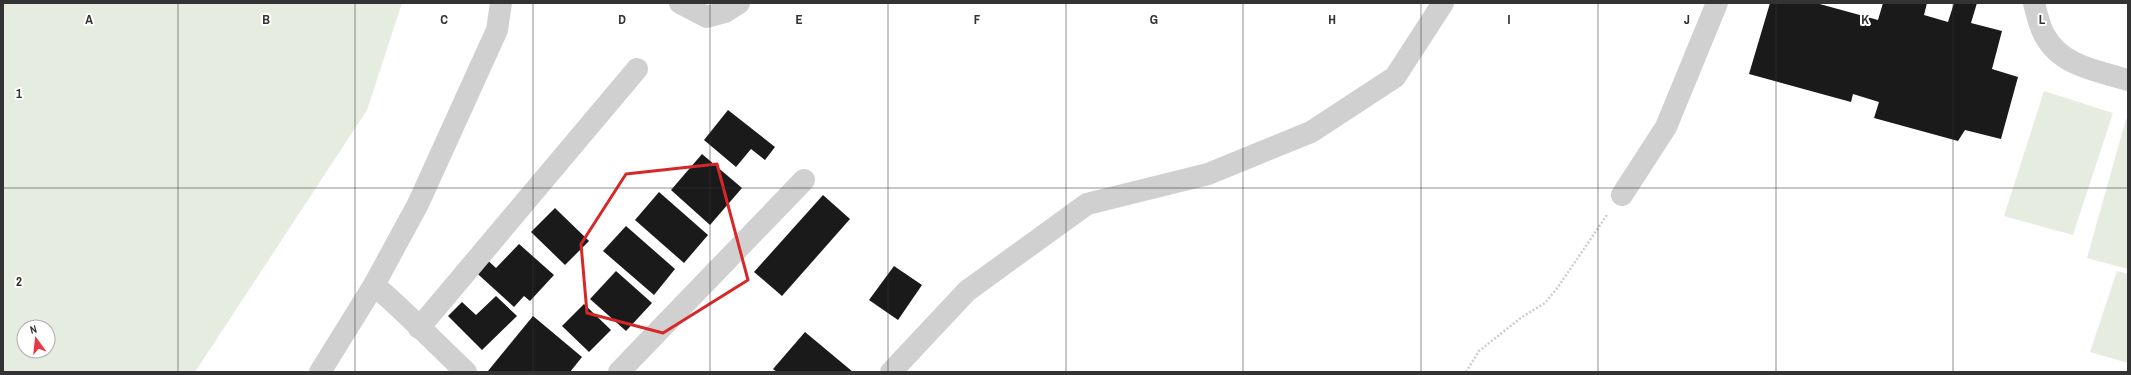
<svg xmlns="http://www.w3.org/2000/svg" width="2131" height="375" viewBox="0 0 2131 375" font-family="'Archivo Narrow',sans-serif">
  <style>
    .green { fill: #e6ecdf; fill-rule: evenodd }
    .building { fill: #1a1a1a }
    .lines { fill: none; stroke-linecap: round; stroke-linejoin: round }
    .path { stroke: #cdcdcd; stroke-width: 2.5; stroke-dasharray: 2 2; stroke-linecap: butt }
    .minor { stroke: #d0d0d0; stroke-width: 22 }
    .marked { fill: none; stroke: #d62828; stroke-width: 3; stroke-linejoin: round }
    .grid { fill: none; stroke: #333; stroke-width: 1; stroke-opacity: 0.55 }
    .grid-label { font-size: 13px; text-anchor: middle; font-weight: bold; fill: #333; stroke: #fff; stroke-width: 4; stroke-linejoin: round; paint-order: stroke }
  </style>
  <rect width="100%" height="100%" fill="#fff"/>
  <g class="green">
    <path d="M3,3H402L367,110L195,372H3ZM24,327H48V351H24Z"/>
    <polygon points="2044,91 2113,113 2073,235 2004,216"/>
    <polygon points="2126,119 2128,120 2128,269 2087,258"/>
    <polygon points="2117,271 2128,274 2128,363 2090,352"/>
  </g>
  <g class="building">
    <polygon points="1770,3 1816,3 1878,20 1883,3 1927,3 1924,15 1948,22 1954,3 1977,3 1971,23 2002,31 1992,69 2018,77 2001,139 1965,130 1958,141 1874,118 1879,102 1853,94 1851,102 1749,74"/>
    <polygon points="728,110 775,147 765,160 751,149 736,167 704,140"/>
    <polygon points="702,154 742,188 710,225 671,190"/>
    <polygon points="659,192 708,235 684,263 635,220"/>
    <polygon points="823,195 850,219 782,296 754,272"/>
    <polygon points="555,208 589,241 565,265 531,232"/>
    <polygon points="626,226 675,269 654,295 603,251"/>
    <polygon points="519,244 554,275 530,301 524,296 514,307 470,267 482,255 496,268"/>
    <polygon points="894,266 922,285 898,320 869,300"/>
    <polygon points="616,271 652,303 626,331 590,299"/>
    <polygon points="496,296 517,316 482,350 448,316 462,302 476,315"/>
    <polygon points="584,304 611,330 589,352 562,326"/>
    <polygon points="533,316 582,357 570,372 490,372 488,371"/>
    <polygon points="805,332 853,372 777,372 773,369"/>
  </g>
  <g class="lines">
    <polyline class="path" points="1466,372 1479,351 1522,317 1545,303 1558,287 1607,215"/>
    <g class="minor">
      <polyline points="680,3 707,17 725,12 739,3"/>
      <path d="M2034,3C2037,14 2039,26 2045,36C2061,66 2098,71 2128,80"/>
      <polyline points="1622,195 1666,127 1717,3"/>
      <path d="M374,285C406,312 435,343 466,372"/>
      <polyline points="419,328 637,69"/>
      <polyline points="320,372 374,285 418,204 497,30 501,3"/>
      <polyline points="619,372 804,180"/>
      <polyline points="891,372 967,291 1087,204 1208,174 1311,132 1395,77 1443,3"/>
    </g>
  </g>
  <path class="marked" d="M717,164L748,280L663,333L587,313L581,244L626,174Z"/>
  <path class="grid" d="M178,3V372M355,3V372M533,3V372M710,3V372M888,3V372M1066,3V372M1243,3V372M1421,3V372M1598,3V372M1776,3V372M1953,3V372M3,188H2128"/>
  <g class="grid-label">
    <text x="89" y="24">A</text>
    <text x="266" y="24">B</text>
    <text x="444" y="24">C</text>
    <text x="622" y="24">D</text>
    <text x="799" y="24">E</text>
    <text x="977" y="24">F</text>
    <text x="1154" y="24">G</text>
    <text x="1332" y="24">H</text>
    <text x="1509" y="24">I</text>
    <text x="1687" y="24">J</text>
    <text x="1865" y="24">K</text>
    <text x="2042" y="24">L</text>
    <text x="19" y="98">1</text>
    <text x="19" y="286">2</text>
  </g>
  <rect width="2131" height="375" fill="none" stroke="#333333" stroke-width="8"/>
  <g transform="translate(36 339) rotate(345)"><circle r="19" fill="#ffffff" stroke="#adadad"/>
  <path d="M0-3L7 15L0 10L-7 15Z" fill="#e63946"/>
  <text y="-6" font-size="11" font-weight="bold" text-anchor="middle" fill="#333333">N</text>
  </g>
</svg>
